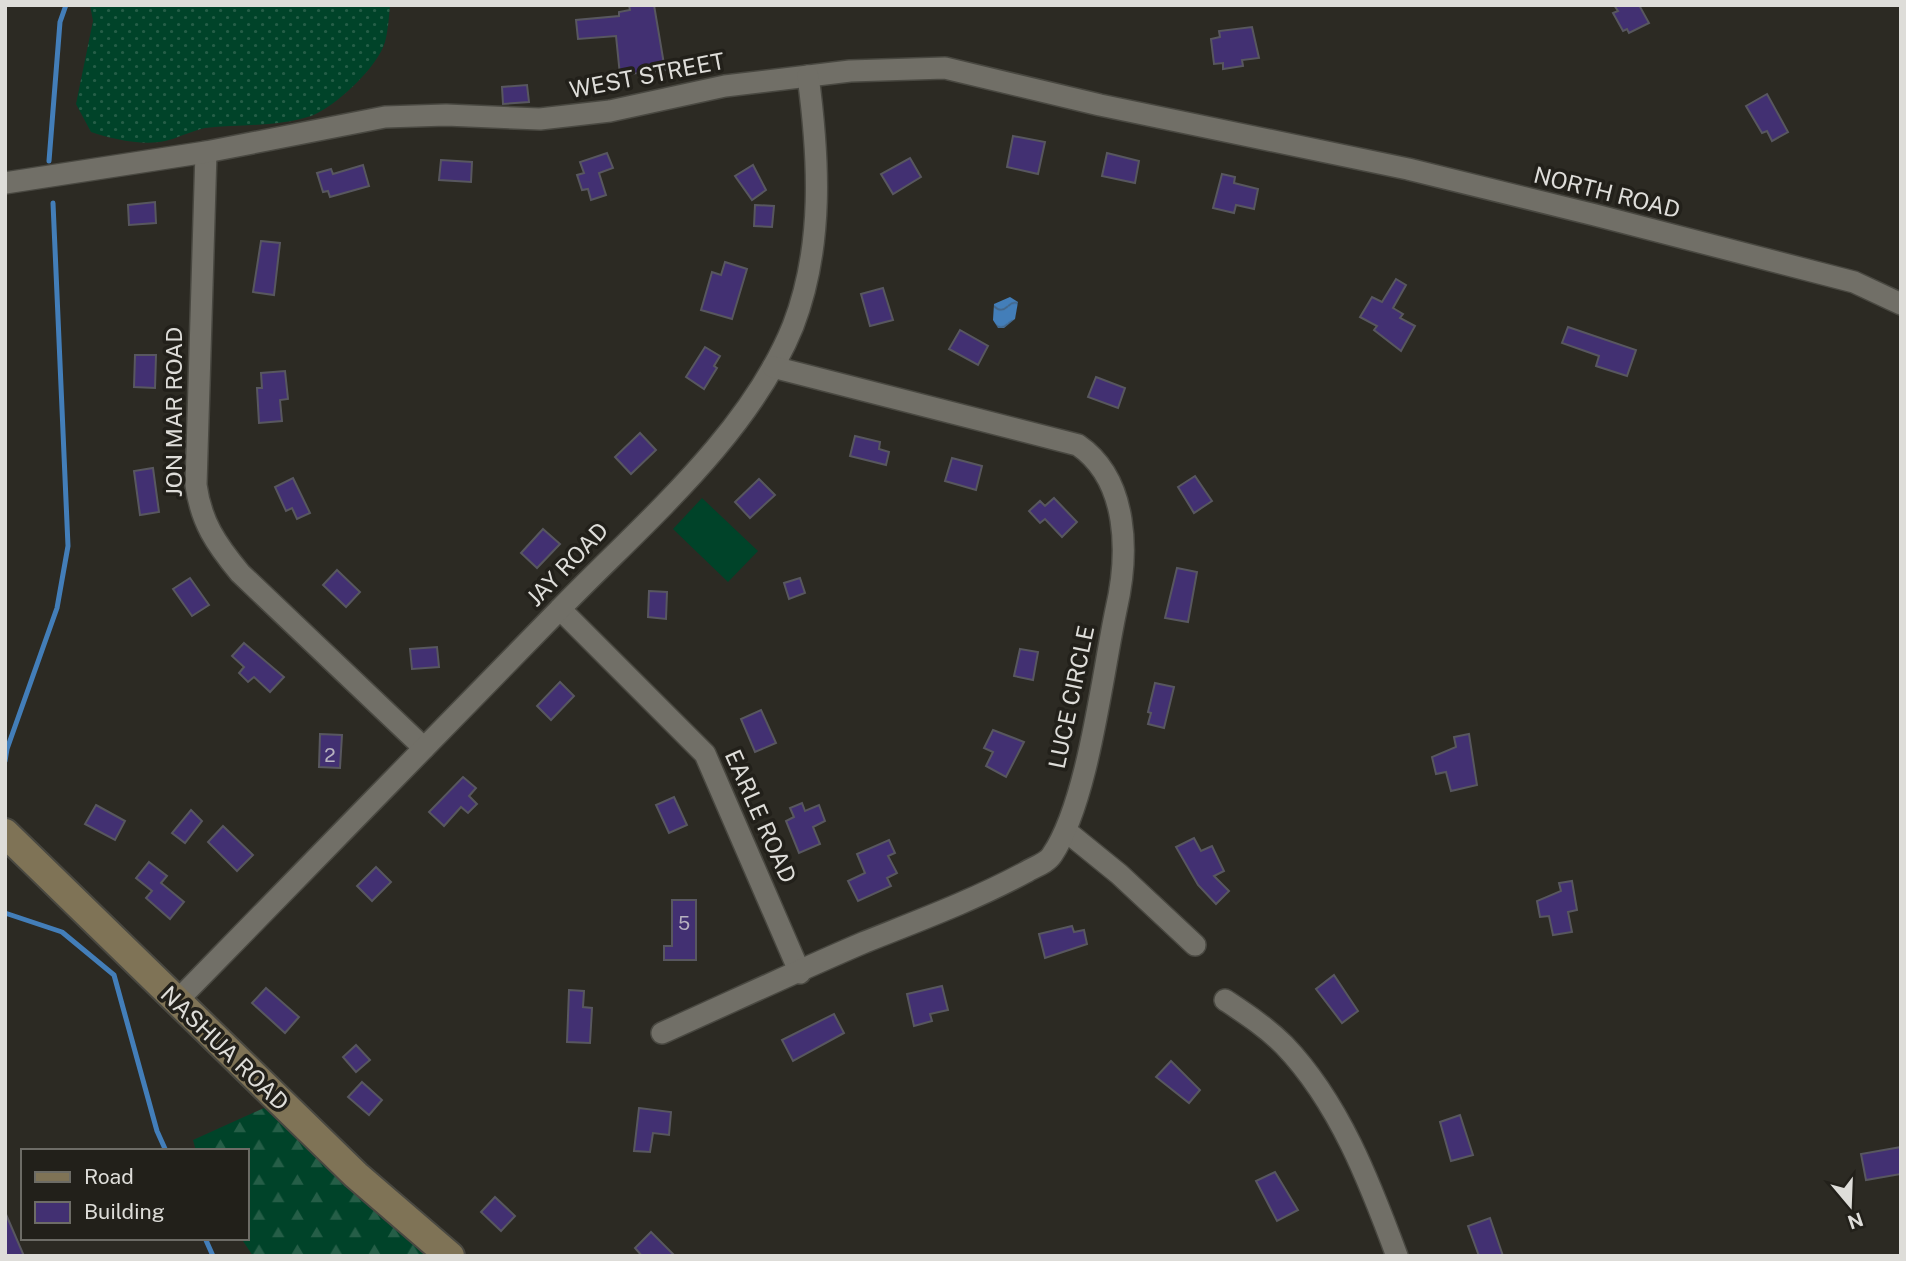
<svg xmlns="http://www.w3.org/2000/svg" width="1906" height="1261" viewBox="0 0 1906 1261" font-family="'Public Sans',sans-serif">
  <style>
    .grass { fill: url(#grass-dots) }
    .forest { fill: url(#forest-firs) }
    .pitch { fill: #004329 }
    .water { fill: url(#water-waves) }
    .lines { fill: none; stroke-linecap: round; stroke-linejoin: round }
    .stream { stroke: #437eb9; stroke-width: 5 }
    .building { fill: #423072; stroke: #58575f; stroke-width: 2 }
    .minor-casing { stroke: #494841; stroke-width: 24 }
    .secondary-casing { stroke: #494841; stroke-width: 32 }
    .minor { stroke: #716f67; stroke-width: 21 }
    .secondary { stroke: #7f7356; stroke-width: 28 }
    .labels { text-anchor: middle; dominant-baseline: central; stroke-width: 7; stroke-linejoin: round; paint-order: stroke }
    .number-label { font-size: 19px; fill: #b7b2bf }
    .street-label { font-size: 23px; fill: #deddd9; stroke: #22201a }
  </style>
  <defs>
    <pattern id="grass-dots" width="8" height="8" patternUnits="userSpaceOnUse" patternTransform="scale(1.75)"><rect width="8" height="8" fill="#004329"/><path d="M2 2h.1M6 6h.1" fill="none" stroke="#255e47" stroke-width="1.8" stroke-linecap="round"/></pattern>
    <pattern id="forest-firs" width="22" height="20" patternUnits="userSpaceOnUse" patternTransform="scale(1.75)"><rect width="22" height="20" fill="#004329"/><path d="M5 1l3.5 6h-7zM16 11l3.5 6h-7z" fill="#255e47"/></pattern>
    <pattern id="water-waves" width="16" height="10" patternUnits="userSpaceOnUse" patternTransform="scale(1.75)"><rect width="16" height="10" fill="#437eb9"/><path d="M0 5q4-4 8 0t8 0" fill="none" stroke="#436689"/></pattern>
  </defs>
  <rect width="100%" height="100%" fill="#2c2a23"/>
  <path class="grass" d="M90,5H390C389,17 388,31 385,42C378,67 335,107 311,116C278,127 240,124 205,128C191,131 178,138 165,141C142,146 112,139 91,132L76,104L93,21Z"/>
  <polygon class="forest" points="264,1108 428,1256 253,1256 241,1238 247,1238 247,1151 196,1151 193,1140"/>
  <polygon class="pitch" points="702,498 758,551 728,582 673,529"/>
  <polygon class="water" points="1010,297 1018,302 1015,319 1004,328 998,328 993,320 994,304"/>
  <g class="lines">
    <g class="stream">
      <polyline points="49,161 60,22 66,5"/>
      <polyline points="5,761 7,749 57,608 68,546 53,203"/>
      <polyline points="5,913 62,932 114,975 157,1131 166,1151"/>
      <polyline points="205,1238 213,1256"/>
    </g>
  </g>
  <g class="building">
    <polygon points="629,5 654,5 665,70 620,75 616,36 578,39 576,20 619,16 619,12 630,10"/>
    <polygon points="1614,5 1639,5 1649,23 1629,33 1627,29 1623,31 1613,13 1618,11"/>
    <polygon points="1252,27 1259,58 1242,60 1243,66 1223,69 1223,63 1214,64 1211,39 1220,37 1219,31"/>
    <polygon points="527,85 529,102 503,104 502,87"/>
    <polygon points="1767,94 1788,132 1772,141 1767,131 1762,133 1746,106"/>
    <polygon points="1013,136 1045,142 1038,174 1007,167"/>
    <polygon points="607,153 613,168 599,173 606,195 591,200 588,189 582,190 577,175 584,173 580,162"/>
    <polygon points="1107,153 1139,161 1135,183 1102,176"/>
    <polygon points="910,158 921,177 893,194 881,174"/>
    <polygon points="441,160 472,162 471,182 439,180"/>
    <polygon points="363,165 369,186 330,197 328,191 323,192 317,173 331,169 333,174"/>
    <polygon points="753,165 766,190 752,200 735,176"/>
    <polygon points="1222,174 1235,177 1234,183 1258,189 1254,209 1236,205 1234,213 1213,208"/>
    <polygon points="155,202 156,223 129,225 128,205"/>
    <polygon points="755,205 774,206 772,227 754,226"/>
    <polygon points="261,241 280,243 274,295 253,292"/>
    <polygon points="725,262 747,269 732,319 701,310 712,272 721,275"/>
    <polygon points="1396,279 1406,285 1393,308 1403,314 1400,318 1415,326 1401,351 1374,330 1377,326 1360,317 1372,297 1382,302"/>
    <polygon points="883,288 893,320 870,326 861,294"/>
    <polygon points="1568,327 1636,350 1627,376 1596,366 1599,356 1562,343"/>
    <polygon points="960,330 988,346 978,365 949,349"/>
    <polygon points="705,347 720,356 714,366 717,368 704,389 686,377"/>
    <polygon points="135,355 156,355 155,388 134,387"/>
    <polygon points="285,371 288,399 280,400 282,421 259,423 257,388 262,388 261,373"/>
    <polygon points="1096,377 1125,388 1118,408 1088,397"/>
    <polygon points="640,433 656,450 631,474 615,457"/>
    <polygon points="855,436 880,442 879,449 889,452 886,465 850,456"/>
    <polygon points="952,458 982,466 976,490 945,481"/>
    <polygon points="153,468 159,512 140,515 134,471"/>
    <polygon points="1195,476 1212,501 1194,513 1178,487"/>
    <polygon points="293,478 310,513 297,519 292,508 286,511 275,487"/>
    <polygon points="759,479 775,495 750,518 735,502"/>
    <polygon points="1054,498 1077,522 1062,537 1045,519 1040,523 1029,511 1040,501 1045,506"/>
    <polygon points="543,529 560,544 537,568 521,553"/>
    <polygon points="1177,568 1197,572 1188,622 1165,618"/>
    <polygon points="337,570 360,592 346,607 323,585"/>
    <polygon points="190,578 209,605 192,616 173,589"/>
    <polygon points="800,578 805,593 789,599 784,583"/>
    <polygon points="649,591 667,592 666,619 648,617"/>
    <polygon points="244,643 284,677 270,692 254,677 248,682 239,673 244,667 232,656"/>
    <polygon points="437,647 439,667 412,669 410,649"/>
    <polygon points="1020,649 1038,652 1033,680 1014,676"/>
    <polygon points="560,682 574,696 551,720 537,706"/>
    <polygon points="1155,683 1174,687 1164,728 1148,724 1151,713 1148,712"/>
    <polygon points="761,710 776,743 755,752 741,719"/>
    <polygon points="993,730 1024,742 1006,777 986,766 993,752 984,748"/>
    <polygon points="320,734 342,735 340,768 319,767"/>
    <polygon points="1469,734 1477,785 1451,791 1446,772 1436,774 1432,757 1456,747 1454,737"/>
    <polygon points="463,777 476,788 469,796 477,804 468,813 461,807 444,826 429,812"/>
    <polygon points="674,797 687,825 669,833 656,805"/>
    <polygon points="802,803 805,811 819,805 825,821 813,827 820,844 799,853 786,821 794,817 790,808"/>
    <polygon points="96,805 125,821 115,840 85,824"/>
    <polygon points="191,810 202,821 185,843 172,833"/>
    <polygon points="223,826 253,855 237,871 208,842"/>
    <polygon points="1194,838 1201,851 1212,846 1224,871 1214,876 1229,891 1216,904 1198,885 1176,847"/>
    <polygon points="889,840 895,853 888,856 897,873 887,878 891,886 858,901 848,881 865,873 857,854"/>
    <polygon points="149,862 167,876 161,883 184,902 170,919 146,898 152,891 136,878"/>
    <polygon points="376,867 391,882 372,901 357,886"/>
    <polygon points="1572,881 1577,910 1568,912 1572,932 1553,935 1549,916 1540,917 1537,901 1561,891 1559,883"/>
    <polygon points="672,900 696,900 696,960 664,960 664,946 672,946"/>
    <polygon points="1072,926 1074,932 1084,930 1087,944 1045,958 1039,934"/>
    <polygon points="1334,975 1358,1011 1342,1023 1316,989"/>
    <polygon points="942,986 948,1010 930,1014 932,1021 914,1026 907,994"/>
    <polygon points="266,988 299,1017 285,1033 252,1003"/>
    <polygon points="569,990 584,991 583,1007 592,1008 590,1043 567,1042"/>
    <polygon points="834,1014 844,1033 793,1061 782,1040"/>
    <polygon points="356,1045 370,1060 356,1072 343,1057"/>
    <polygon points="1171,1061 1200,1090 1189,1103 1156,1077"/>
    <polygon points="362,1082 382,1100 369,1115 348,1097"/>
    <polygon points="639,1108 671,1112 669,1135 653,1133 650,1152 634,1151"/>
    <polygon points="1460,1115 1473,1155 1451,1161 1440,1122"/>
    <polygon points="1901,1147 1901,1174 1866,1180 1861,1154"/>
    <polygon points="1275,1172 1298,1210 1277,1221 1256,1181"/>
    <polygon points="495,1197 515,1216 501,1231 481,1212"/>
    <polygon points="5,1212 24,1256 5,1256"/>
    <polygon points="1490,1218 1503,1256 1479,1256 1468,1226"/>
    <polygon points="651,1232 675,1256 642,1256 635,1248"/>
  </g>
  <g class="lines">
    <defs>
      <g id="minor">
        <path d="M206,152L196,485C201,522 216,544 240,573L424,748"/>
        <polyline points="5,183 206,152 385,117 446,115 540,119 610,111 725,86 850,71 945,68 1100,105 1408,169 1595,215 1854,282 1901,304"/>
        <polyline points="560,609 705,754 800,973"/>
        <polyline points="1066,831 1119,874 1195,945"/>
        <path d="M1225,1000C1246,1014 1266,1027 1284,1045C1339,1102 1370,1183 1397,1256"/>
        <path d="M177,1001C304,871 432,740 559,610C641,525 748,437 793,326C824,246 819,158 808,76"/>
        <path d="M662,1033C729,1003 797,971 865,942C920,920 974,900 1026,872C1034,867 1047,863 1052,855C1088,802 1102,676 1116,610C1129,554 1129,480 1078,445L773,367"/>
      </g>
      <polyline id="secondary" points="5,833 356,1175 450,1256"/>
    </defs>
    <use href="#minor" class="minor-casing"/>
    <use href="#secondary" class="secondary-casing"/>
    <use href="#minor" class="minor"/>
    <use href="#secondary" class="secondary"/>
  </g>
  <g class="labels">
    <g class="number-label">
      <text x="330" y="755">2</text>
      <text x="684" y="923">5</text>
    </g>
    <g class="street-label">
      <text transform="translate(647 75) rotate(-11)">WEST STREET</text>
      <text transform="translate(1607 192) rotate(14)">NORTH ROAD</text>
      <text transform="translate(173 412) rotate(-90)">JON MAR ROAD</text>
      <text transform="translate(567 564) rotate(-46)">JAY ROAD</text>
      <text transform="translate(1071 697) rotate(-78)">LUCE CIRCLE</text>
      <text transform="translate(761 816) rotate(66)">EARLE ROAD</text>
      <text transform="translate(225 1048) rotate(44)">NASHUA ROAD</text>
    </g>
  </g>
  <rect width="1906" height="1261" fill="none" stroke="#deddd9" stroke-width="14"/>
  <rect x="21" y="1149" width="228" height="91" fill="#22201a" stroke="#6d6c66" stroke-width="2"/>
  <rect x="35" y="1172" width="35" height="10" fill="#7f7356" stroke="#6d6c66" stroke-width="2"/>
  <text x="84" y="1184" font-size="21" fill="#deddd9">Road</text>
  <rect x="35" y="1202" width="35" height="21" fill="#423072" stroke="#6d6c66" stroke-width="2"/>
  <text x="84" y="1219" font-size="21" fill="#deddd9">Building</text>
  <g transform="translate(1850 1205) rotate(161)" stroke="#22201a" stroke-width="5" paint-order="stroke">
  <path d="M0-5L12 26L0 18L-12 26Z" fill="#deddd9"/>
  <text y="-10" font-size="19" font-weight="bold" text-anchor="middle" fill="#deddd9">N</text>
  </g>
</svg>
